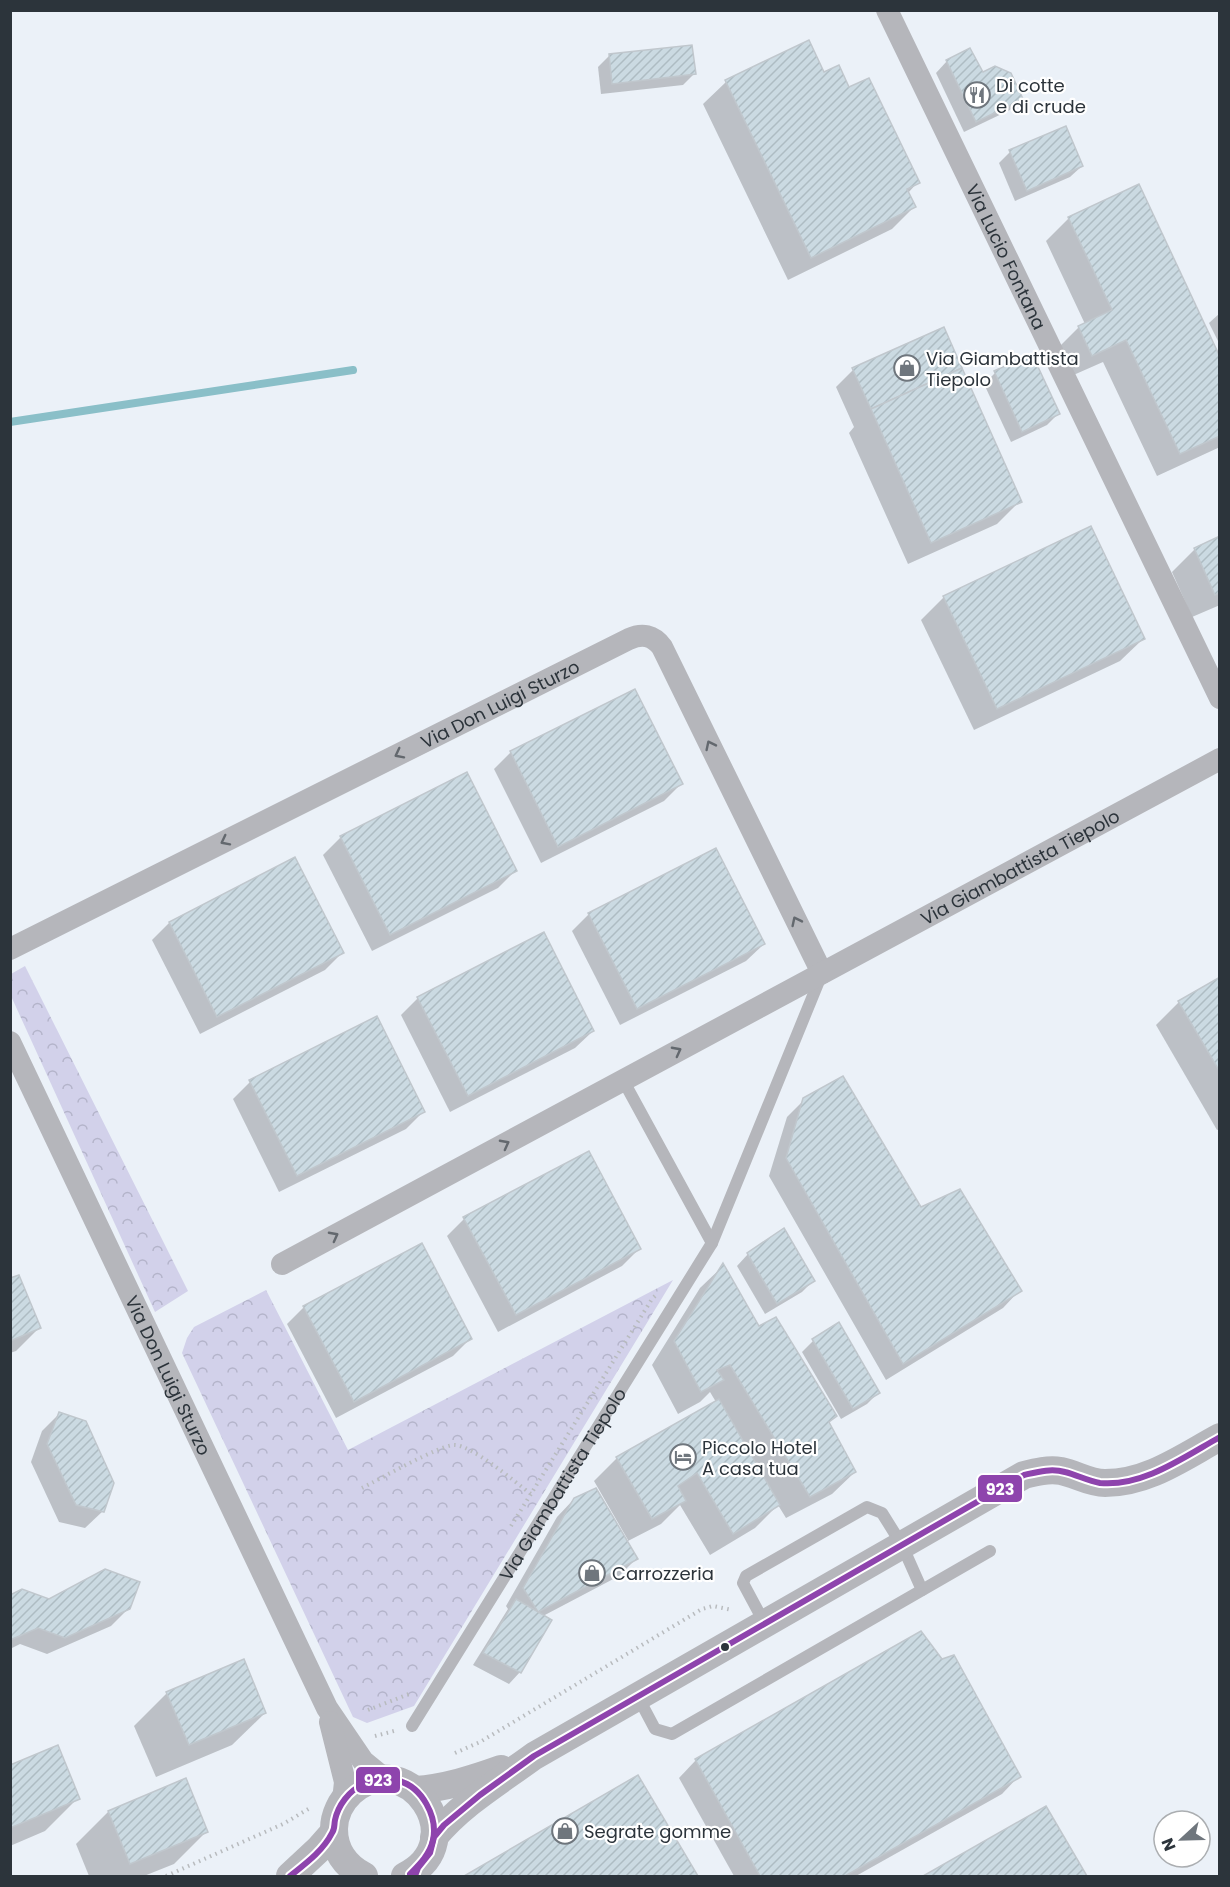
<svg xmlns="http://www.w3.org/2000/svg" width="1230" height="1887" font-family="Poppins,sans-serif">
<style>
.park{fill:url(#park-crowns)}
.shadow{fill:#0003}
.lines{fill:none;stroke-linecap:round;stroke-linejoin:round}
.stream{stroke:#8abfc8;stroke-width:8}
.building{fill:url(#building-hatch);stroke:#c0c7cd;stroke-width:1.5}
.path{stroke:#b8bbbe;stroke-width:4;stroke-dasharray:1.5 4.5;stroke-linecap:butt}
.service{stroke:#b5b6bb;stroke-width:12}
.minor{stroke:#b5b6bb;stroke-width:22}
.tertiary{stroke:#b5b6bb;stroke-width:28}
.bus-1-casing{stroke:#fff;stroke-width:10}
.bus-1{stroke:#8e44ad;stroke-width:6}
.oneway{stroke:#63686e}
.bus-dot{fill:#2c343b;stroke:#fff;stroke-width:2}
.labels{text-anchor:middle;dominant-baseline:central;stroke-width:4.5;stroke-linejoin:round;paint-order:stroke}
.poi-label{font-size:18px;fill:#2c343b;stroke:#fff;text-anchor:start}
.street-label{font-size:18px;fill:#2c343b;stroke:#fff}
.line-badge{stroke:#fff;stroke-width:2}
.badge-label{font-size:16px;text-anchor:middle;font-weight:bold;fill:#fff}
</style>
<defs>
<pattern id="park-crowns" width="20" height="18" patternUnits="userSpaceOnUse" patternTransform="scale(1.5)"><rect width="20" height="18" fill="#d2d1ea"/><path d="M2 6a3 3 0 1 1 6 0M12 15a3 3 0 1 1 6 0" fill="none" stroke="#b4b4ca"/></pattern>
<pattern id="building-hatch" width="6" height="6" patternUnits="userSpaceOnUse" patternTransform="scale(1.5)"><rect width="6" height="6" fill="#cbdae2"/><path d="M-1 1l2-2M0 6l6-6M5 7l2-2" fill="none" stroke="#aebcc3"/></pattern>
</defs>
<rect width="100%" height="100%" fill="#ebf1f8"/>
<g class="park">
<polygon points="25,966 188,1291 155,1312 11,996 11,974"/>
<polygon points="673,1280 414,1706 367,1723 353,1717 182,1353 187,1338 194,1327 266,1290 348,1450"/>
</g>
<g class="shadow">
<polygon points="609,56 694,74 683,85 601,94 598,67"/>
<polygon points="947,61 982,74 1021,99 1010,110 964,132 936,73"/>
<polygon points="824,74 849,89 918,182 908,193 915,206 892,229 788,280 703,104 726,82"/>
<polygon points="1010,152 1082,166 1070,177 1015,201 999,163"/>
<polygon points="1069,218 1220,361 1220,447 1157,476 1103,362 1069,377 1056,350 1079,327 1085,324 1046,241"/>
<polygon points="1220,313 1220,345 1209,323"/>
<polygon points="853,370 1020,501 997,524 908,564 849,433 854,427 836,387"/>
<polygon points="995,373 1058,414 1047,425 1011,442 984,384"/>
<polygon points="1220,538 1220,605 1192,617 1172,572 1195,549"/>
<polygon points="944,597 1143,639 1120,661 974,730 921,620"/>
<polygon points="511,752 681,784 664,801 541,863 494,769"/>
<polygon points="466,774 515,871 498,888 372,951 323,855 341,837"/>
<polygon points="295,859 342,953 325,970 200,1034 152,940 169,923"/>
<polygon points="589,914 764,944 746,961 620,1025 572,931"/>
<polygon points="1220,979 1220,1129 1217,1130 1156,1025 1179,1002"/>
<polygon points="418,998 593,1031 575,1048 450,1112 401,1015"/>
<polygon points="250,1082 423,1112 406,1129 279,1192 233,1099"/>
<polygon points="804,1100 921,1209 1020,1290 1003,1308 886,1380 769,1176 787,1117"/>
<polygon points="464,1219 639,1249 622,1266 498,1332 447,1236"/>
<polygon points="748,1254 813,1281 802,1292 765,1314 737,1266"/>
<polygon points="723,1266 759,1328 827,1423 855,1472 832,1494 786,1518 778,1505 755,1528 710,1555 680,1505 661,1524 626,1542 636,1559 619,1576 543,1616 520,1672 509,1684 473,1665 508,1609 506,1606 557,1517 574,1499 626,1542 628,1540 594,1481 617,1458 716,1402 710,1392 700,1402 678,1414 652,1365 700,1288"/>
<polygon points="10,1280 39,1328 16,1351 10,1353"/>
<polygon points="304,1307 470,1339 453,1356 336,1418 287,1324"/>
<polygon points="813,1341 878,1393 867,1404 841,1419 802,1352"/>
<polygon points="59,1414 103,1511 85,1528 59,1522 31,1462 42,1431"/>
<polygon points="10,1596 49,1600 129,1608 111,1626 47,1654 20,1644 10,1649"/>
<polygon points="167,1693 265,1713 232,1745 156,1777 134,1726"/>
<polygon points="696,1760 1019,1776 1002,1794 856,1876 734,1876 679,1778"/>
<polygon points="10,1766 78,1798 45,1831 10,1846"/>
<polygon points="638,1777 696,1876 466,1876"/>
<polygon points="1045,1808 1085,1876 926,1876"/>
<polygon points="108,1812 206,1832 174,1864 144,1876 89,1876 76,1844"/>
</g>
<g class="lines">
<polyline class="stream" points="10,422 353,370"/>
</g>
<g class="building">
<polygon points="809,40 824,72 839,65 849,87 869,78 920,183 907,189 916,207 811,258 725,80"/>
<polygon points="692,45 696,74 612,84 609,54"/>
<polygon points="970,48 983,72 995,66 1011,73 1023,99 976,122 946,60"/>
<polygon points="1066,126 1083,166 1027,191 1009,150"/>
<polygon points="1139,184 1220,357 1220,436 1180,454 1126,340 1092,356 1078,326 1112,310 1068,217"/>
<polygon points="944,327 962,368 871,409 852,368"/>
<polygon points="1032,354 1060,414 1022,432 994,371"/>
<polygon points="962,368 1022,502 931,543 871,409"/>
<polygon points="1091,526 1145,639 997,709 943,596"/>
<polygon points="1220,536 1220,593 1215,595 1194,548"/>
<polygon points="635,689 683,784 558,847 510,751"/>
<polygon points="467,772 517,871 390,935 340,836"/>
<polygon points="716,848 765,944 637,1009 588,913"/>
<polygon points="295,857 344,953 217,1017 169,922"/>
<polygon points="544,932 594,1031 468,1096 417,997"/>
<polygon points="1220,977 1220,1072 1178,1001"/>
<polygon points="377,1016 425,1112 297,1176 249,1080"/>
<polygon points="843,1076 921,1207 960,1189 1022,1291 903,1364 786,1158 803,1098"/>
<polygon points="589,1151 641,1249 516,1315 463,1217"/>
<polygon points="784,1228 815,1281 777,1304 747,1253"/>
<polygon points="422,1243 472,1339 354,1402 303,1306"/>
<polygon points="723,1263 759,1326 776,1317 837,1416 829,1422 856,1472 810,1497 730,1365 717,1370 724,1380 701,1392 674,1341"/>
<polygon points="19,1275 41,1328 10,1341 10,1278"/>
<polygon points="839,1322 880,1393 853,1409 812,1339"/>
<polygon points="719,1399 780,1505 733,1534 697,1473 678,1486 686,1501 652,1519 616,1457"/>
<polygon points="59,1412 86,1421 114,1483 104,1512 76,1505 47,1444"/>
<polygon points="596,1488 638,1559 538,1612 523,1588 574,1498"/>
<polygon points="105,1569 140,1582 130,1609 65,1638 38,1628 10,1640 10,1595 22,1589 49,1599"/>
<polygon points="516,1599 552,1620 521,1673 483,1653"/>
<polygon points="921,1631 942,1659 954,1655 1021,1777 845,1876 760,1876 695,1759"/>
<polygon points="244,1659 266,1713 189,1745 166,1692"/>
<polygon points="58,1745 80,1799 10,1828 10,1765"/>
<polygon points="638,1775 698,1876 464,1876"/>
<polygon points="186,1778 208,1832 130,1864 108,1811"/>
<polygon points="1046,1806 1087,1876 923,1876"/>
</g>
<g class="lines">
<g class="path">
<path d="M362 1488C378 1480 440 1445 454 1445 472 1445 515 1482 531 1494"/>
<polyline points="511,1526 652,1299 657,1294"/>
<polyline points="368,1710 409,1694"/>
<polyline points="375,1736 394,1731"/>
<polyline points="455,1753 480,1742 702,1609 713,1606 732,1610"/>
<polyline points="166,1876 283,1824 310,1808"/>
</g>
<g class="service">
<polyline points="623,1080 712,1243"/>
<polyline points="765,1624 743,1583 746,1576 867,1507 882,1513 902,1545 922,1590"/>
<polyline points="638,1697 655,1729 672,1734 990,1551"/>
<path id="s1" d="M412 1726 712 1243 821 976"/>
</g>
<g class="minor">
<path id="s2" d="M887 10 1220 698"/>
<path id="s3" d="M10 949 629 639C642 633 653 635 662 647L822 973"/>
<path id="s4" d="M10 1042 327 1708 363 1761 385 1779"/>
<path id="s5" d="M282 1264 1220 759"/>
<polyline points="330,1722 345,1782 343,1801"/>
</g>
<g class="tertiary">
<path d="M415 1790C445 1788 473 1779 501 1769"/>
<path d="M434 1837C461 1804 500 1781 534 1756L1024 1475C1036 1472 1048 1469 1061 1471 1076 1474 1089 1483 1105 1483 1148 1483 1183 1457 1220 1437"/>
<polyline points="290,1876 319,1849 334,1832"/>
<path d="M364 1876C345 1866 334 1850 334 1829 334 1815 341 1801 351 1792 407 1743 475 1841 405 1876"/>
</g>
<g class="bus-1-casing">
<g id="bus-1">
<path d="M290 1876C305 1864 323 1851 332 1833 335 1829 334 1825 335 1820 338 1806 349 1790 363 1785 374 1780 386 1777 399 1781 422 1787 438 1817 433 1840 430 1854 420 1864 410 1874"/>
<path d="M415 1876 418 1868 430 1853 434 1837 444 1825 480 1795 534 1756 1024 1475C1037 1472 1051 1468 1065 1472 1077 1475 1088 1481 1100 1483 1143 1487 1184 1457 1220 1437"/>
</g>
</g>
<use href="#bus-1" class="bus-1"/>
</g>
<defs><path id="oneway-chevron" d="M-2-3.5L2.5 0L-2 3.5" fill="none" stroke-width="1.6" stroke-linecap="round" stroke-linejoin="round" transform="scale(1.5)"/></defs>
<g class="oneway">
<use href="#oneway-chevron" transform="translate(710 745) rotate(-116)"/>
<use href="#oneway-chevron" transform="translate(399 754) rotate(153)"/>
<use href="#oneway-chevron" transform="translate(225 841) rotate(153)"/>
<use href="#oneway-chevron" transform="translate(796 921) rotate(-116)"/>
<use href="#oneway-chevron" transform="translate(677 1051) rotate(-28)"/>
<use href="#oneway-chevron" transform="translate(505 1144) rotate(-28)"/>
<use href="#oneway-chevron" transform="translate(334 1236) rotate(-28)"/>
</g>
<defs>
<g id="restaurant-ring" transform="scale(1.35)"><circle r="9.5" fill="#fff" stroke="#6f767d" stroke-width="1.5"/><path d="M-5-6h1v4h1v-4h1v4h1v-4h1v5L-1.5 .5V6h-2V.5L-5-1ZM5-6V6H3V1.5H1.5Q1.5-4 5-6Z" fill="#6f767d"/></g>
<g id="shop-ring" transform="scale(1.35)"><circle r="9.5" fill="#fff" stroke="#6f767d" stroke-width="1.5"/><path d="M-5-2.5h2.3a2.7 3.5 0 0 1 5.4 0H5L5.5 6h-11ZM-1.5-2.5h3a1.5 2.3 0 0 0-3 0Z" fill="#6f767d"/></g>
<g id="hotel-ring" transform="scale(1.35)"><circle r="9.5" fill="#fff" stroke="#6f767d" stroke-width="1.5"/><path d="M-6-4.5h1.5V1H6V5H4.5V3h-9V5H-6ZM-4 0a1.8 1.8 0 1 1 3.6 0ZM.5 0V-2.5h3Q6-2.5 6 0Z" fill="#6f767d"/></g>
</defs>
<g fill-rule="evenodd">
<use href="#restaurant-ring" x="977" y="95"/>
<use href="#shop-ring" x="907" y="368"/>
<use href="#hotel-ring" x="683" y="1457"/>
<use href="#shop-ring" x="592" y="1573"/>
<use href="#shop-ring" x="565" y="1831"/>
</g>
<circle class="bus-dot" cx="725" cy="1647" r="5"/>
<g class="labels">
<g class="poi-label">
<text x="996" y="85">Di cotte<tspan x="996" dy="21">e di crude</tspan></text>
<text x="926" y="358">Via Giambattista<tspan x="926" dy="21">Tiepolo</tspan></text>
<text x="702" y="1447">Piccolo Hotel<tspan x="702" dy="21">A casa tua</tspan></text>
<text x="612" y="1573">Carrozzeria</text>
<text x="584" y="1831">Segrate gomme</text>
</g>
<g class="street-label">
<text stroke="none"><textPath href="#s2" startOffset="274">Via Lucio Fontana</textPath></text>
<text stroke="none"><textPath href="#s3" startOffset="548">Via Don Luigi Sturzo</textPath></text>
<text stroke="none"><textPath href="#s5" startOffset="838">Via Giambattista Tiepolo</textPath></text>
<text stroke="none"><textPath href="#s4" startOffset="369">Via Don Luigi Sturzo</textPath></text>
<text stroke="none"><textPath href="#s1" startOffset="285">Via Giambattista Tiepolo</textPath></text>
</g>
</g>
<g class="line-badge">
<rect x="977" y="1474" width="46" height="29" rx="6" fill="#8e44ad"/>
<rect x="355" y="1766" width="46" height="28" rx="6" fill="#8e44ad"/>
</g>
<g class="badge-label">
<text x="1000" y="1495">923</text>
<text x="378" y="1786">923</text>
</g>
<rect width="1230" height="1887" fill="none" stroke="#2c343b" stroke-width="24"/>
<g transform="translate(1182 1839) rotate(248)"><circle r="28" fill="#ffffff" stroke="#abaeb1" stroke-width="1.5"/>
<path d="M0-4.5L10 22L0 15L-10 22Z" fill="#6f767d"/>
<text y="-9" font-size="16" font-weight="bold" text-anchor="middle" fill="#2c343b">N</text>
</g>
</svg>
